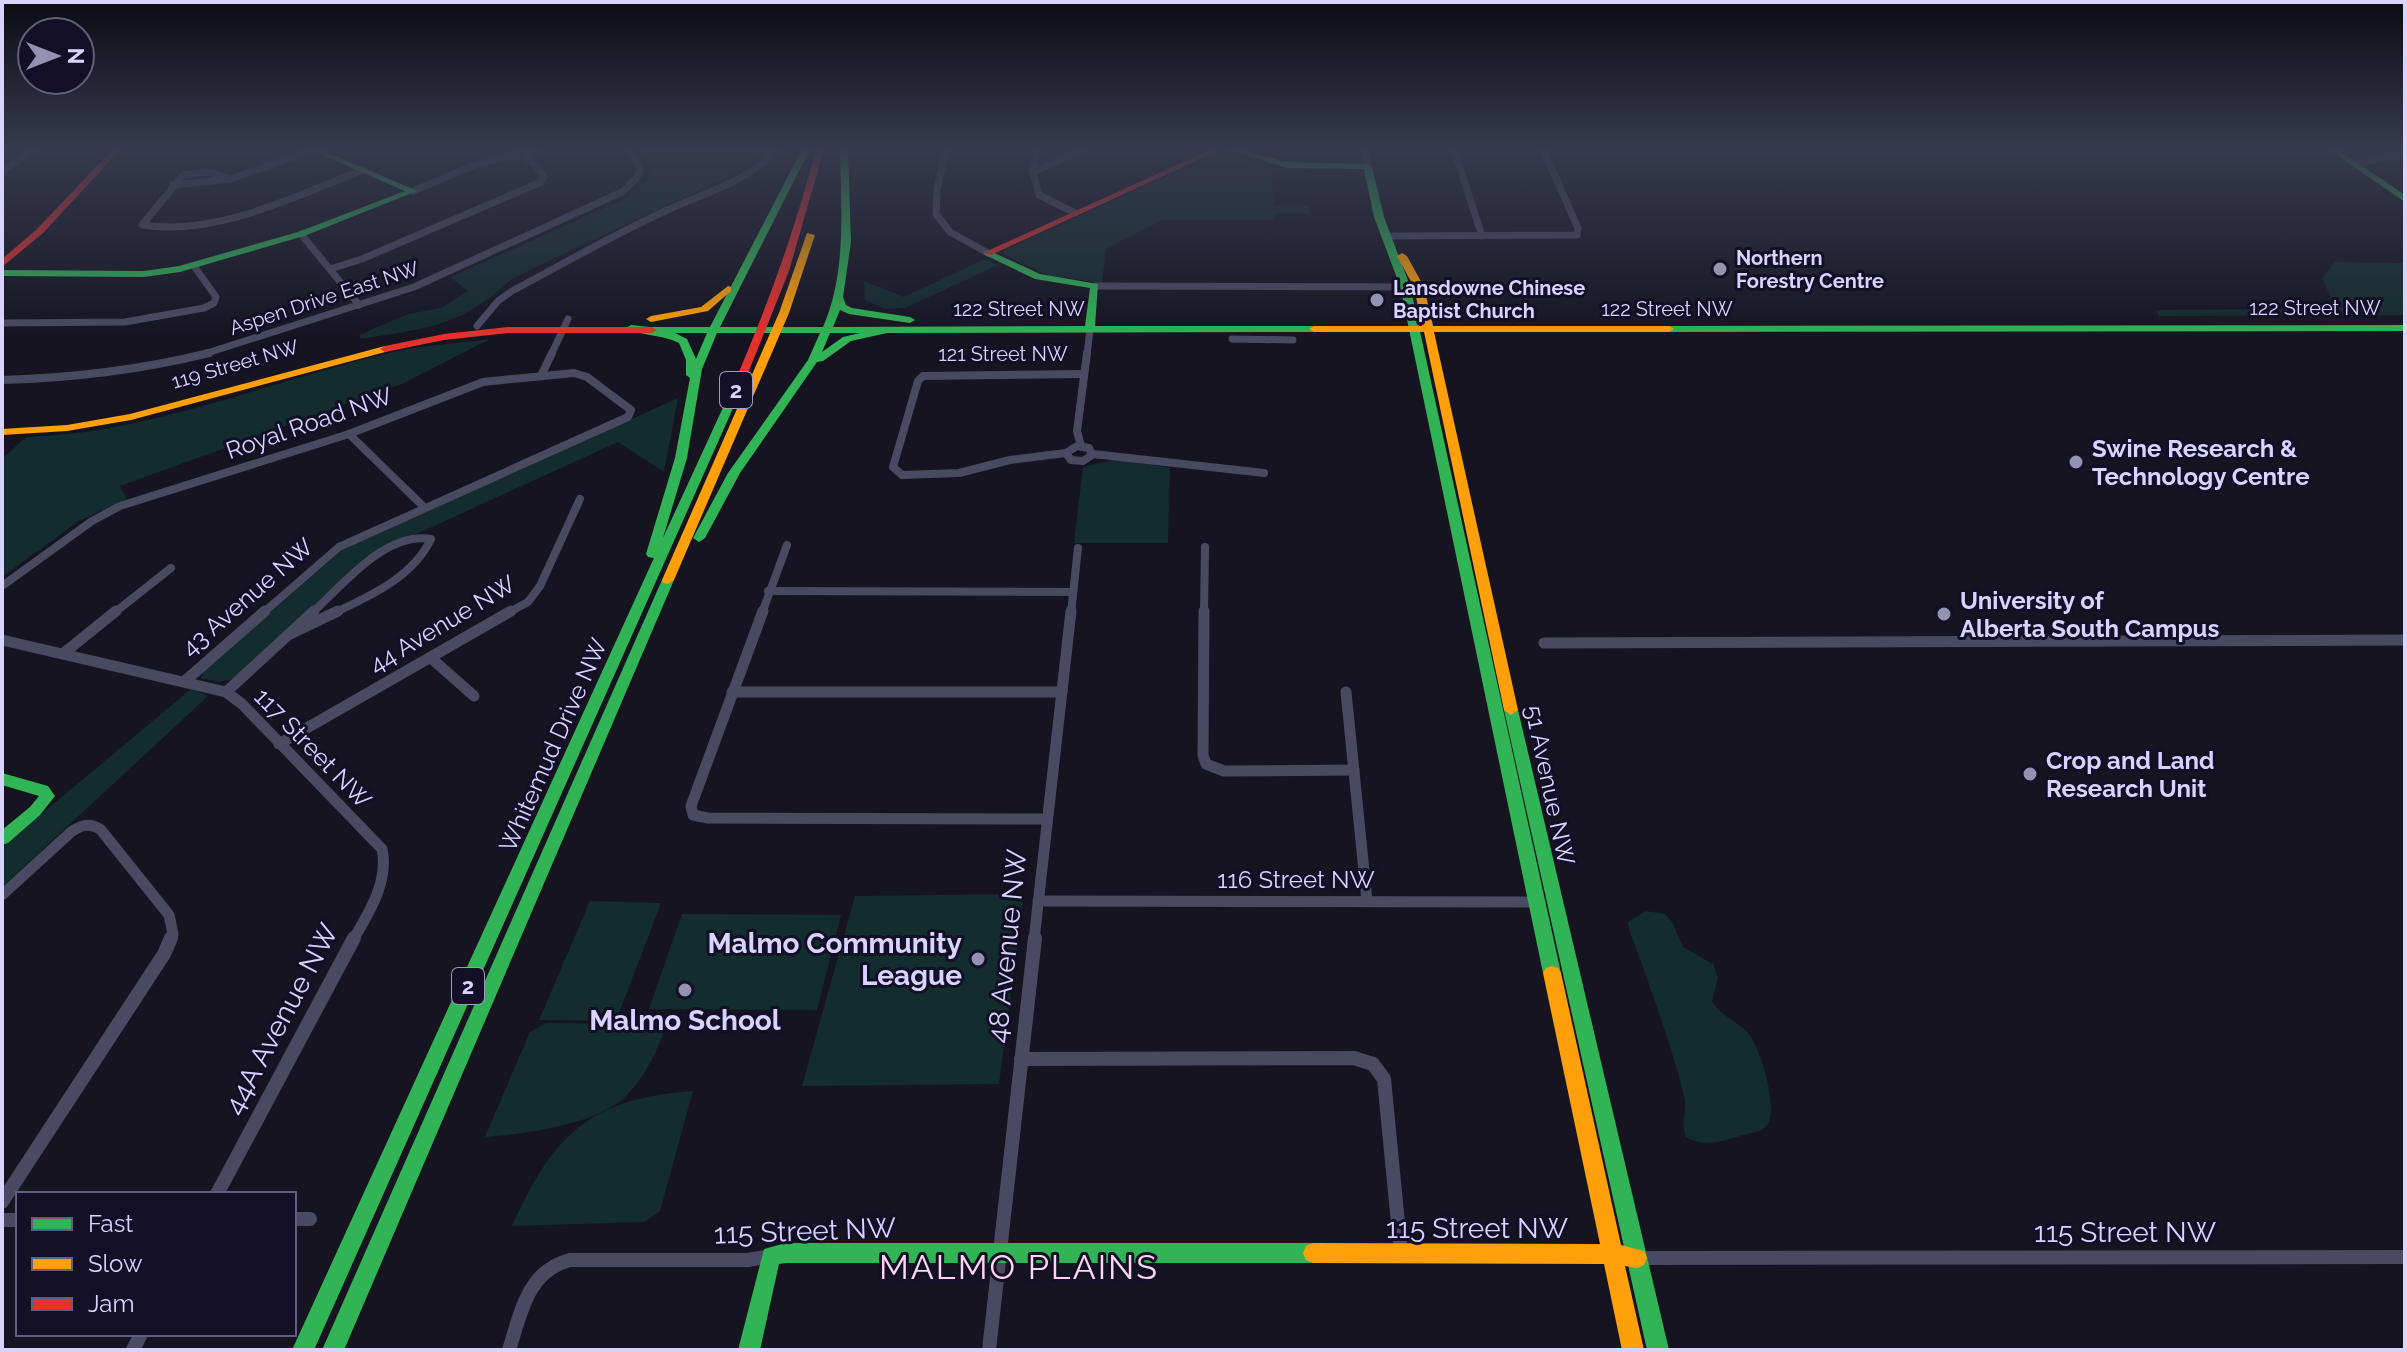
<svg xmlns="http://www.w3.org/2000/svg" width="2407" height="1352" font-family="Raleway,sans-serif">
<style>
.green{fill:#132c2d}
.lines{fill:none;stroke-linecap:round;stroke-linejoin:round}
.street-far3{stroke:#4a4962;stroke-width:7}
.street-far2{stroke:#4a4962;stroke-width:8}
.street-far1{stroke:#4a4962;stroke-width:11}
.street{stroke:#4a4962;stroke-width:14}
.fast{fill:#30b455;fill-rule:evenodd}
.slow{fill:#ff9f0a;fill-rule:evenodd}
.jam{fill:#e5322d;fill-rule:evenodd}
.poi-dot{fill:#9591b1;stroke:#130f26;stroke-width:3}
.labels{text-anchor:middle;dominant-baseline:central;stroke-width:6;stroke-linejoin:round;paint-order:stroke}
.far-poi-label{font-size:20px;font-weight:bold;fill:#d9d4ff;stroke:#130f26;text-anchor:start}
.far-street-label{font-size:20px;fill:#d9d4ff;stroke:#130f26}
.shield{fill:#130f26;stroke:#9e99be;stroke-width:2}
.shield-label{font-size:22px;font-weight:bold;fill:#d9d4ff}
.street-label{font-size:24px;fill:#d9d4ff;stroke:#130f26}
.poi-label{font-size:24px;font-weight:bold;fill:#d9d4ff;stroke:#130f26;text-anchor:start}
.near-poi-label{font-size:28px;font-weight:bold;fill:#d9d4ff;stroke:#130f26;text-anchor:end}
.near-street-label{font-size:28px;fill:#d9d4ff;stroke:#130f26}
.near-quarter-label{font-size:34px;letter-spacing:2px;fill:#ffd6f0;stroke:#130f26}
</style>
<rect width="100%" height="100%" fill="#161421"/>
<g class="green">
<path d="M636 149H770L764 155 736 165 722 179 513 278C461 327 428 328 361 339L359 335 408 314 441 308 468 291 450 277 625 199 648 180 650 166Z"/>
<polygon points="1220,152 1271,166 1274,206 1309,206 1309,214 1275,213 1275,220 1162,220 1106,249 1102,283 1046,275 1004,254 1003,251"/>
<polygon points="984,259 998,265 905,308 885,309 865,300 864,281 904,297"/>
<polygon points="2335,262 2405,263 2405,315 2159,316 2156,310 2336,309 2322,278"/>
<path d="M490 339 404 383 120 486 127 499 79 521 2 577V459L26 437C153 433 271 380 394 352 425 345 459 343 490 339Z"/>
<polygon points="678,398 664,472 618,442 386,548 233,679 219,682 201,678 203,671 342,550"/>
<polygon points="1117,459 1170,468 1168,543 1074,543 1083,467"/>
<polygon points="191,689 208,696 2,887 2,847"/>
<polygon points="1024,894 999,1084 802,1086 855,896"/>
<polygon points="590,901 661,903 616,1021 539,1020"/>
<path d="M1646 911 1665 914 1672 922 1683 947 1713 964 1718 978 1712 1001C1721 1017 1738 1021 1749 1034 1761 1049 1778 1107 1768 1124 1763 1133 1749 1133 1740 1136 1723 1141 1703 1148 1686 1137 1680 1123 1688 1109 1684 1095 1669 1038 1649 984 1629 929L1628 922Z"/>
<polygon points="682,914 841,915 817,1010 649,1009"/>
<path d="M546 1023 667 1024C658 1049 646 1076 627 1095 598 1125 525 1134 485 1137L530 1032Z"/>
<path d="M693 1091 660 1211 644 1222 512 1226C553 1134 591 1098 693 1091Z"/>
</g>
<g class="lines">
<g class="street-far3">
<polyline points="946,149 937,190 936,214 950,232 988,253"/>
<polyline points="1364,149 1368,167"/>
<polyline points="1454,149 1482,236"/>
<polyline points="2354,164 2405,153"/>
<polyline points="2,171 35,149"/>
<polyline points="1033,172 1037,149"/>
<path d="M230 179 210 172 183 175 142 225C216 237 295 196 363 170"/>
<polyline points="173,185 230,179 315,150"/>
<polyline points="413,191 477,164 536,149"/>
<polyline points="1075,213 1039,195 1033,172 1086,149"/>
<polyline points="301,234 359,305"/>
<polyline points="1387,236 1577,235 1578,228 1543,149"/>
<polyline points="330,269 362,259 541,182 544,176 522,152"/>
<polyline points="1095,286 1419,287"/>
<polyline points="2,323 125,322 204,308 214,303 216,297 194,266"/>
<path d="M477 326 498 301 512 291C563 264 613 235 665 211 703 193 749 182 777 149"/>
<polyline points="1232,339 1293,340"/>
<path d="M201 355 414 287 622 192C641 175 648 168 627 149"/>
<polyline points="551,355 568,319"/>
<polyline points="1087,355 1090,329"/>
</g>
<g class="street-far2">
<polyline points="541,376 552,353"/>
<path d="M2 380C73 378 140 370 209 353"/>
<polyline points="349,434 425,508"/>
<polygon points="1077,446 1089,448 1092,455 1083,461 1071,460 1066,453"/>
<polyline points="1081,446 1077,431 1087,353"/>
<polyline points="1066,453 1010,460 959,473 902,475 893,467 918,381 923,376 1084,374"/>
<polyline points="1093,454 1264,473"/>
<polyline points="2,586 92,521 120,506 349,434 483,382 574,373 587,377 631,410 628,417 339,547 263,613"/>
<polyline points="768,591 1073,592"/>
<polyline points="114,613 171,568"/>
<path d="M312 613C342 586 385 531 431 539 413 577 370 596 334 613"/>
<polyline points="508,613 528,602 540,586 580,499"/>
<polyline points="762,613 787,545"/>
<polyline points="1071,613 1078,548"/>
<polyline points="1204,613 1205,547"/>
</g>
<g class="street-far1">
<polyline points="763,611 691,806 693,815 708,818 1047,819"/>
<polyline points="1204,611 1203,755 1206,764 1224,771 1354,770"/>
<polyline points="288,635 314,611"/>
<polyline points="288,635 338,611"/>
<path d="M2 640 226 692 242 704 382 849C389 882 369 912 353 940"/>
<polyline points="1544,643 2405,640"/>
<polyline points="64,653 116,611"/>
<polyline points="431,658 474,696"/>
<polyline points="185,681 265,611"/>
<polyline points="226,692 288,635"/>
<polyline points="732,692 1062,692"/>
<polyline points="1346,692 1367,901"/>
<polyline points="279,744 511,611"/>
<path d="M2 895 71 832C81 825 90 822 101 830L169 915 173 934 170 940"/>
<polyline points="1038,901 1540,902"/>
<polyline points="1034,940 1071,611"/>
</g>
<g class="street">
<polyline points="1021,1059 1354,1058 1373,1064 1384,1079 1401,1254"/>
<polyline points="217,1194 354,938"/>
<polyline points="2,1202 164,954 171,938"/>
<polyline points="294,1219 310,1219"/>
<polyline points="2,1220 18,1220"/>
<polyline points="1637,1258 2405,1257"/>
<polyline points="133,1350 141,1334"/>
<path d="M509 1350C521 1313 527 1271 570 1260H748L771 1256"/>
<polyline points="989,1350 1035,938"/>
</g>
<g class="fast">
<polygon points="309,149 320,149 417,191 304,236 180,272 144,277 2,276 2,270 144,271 179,266 298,232 405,191"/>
<path d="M802 149H810L720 327H823C847 272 841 208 840 149H848L851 242 843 297 846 305 852 308 910 317 915 320 910 323 849 314 840 310 833 327 1085 326 1090 288 1035 279 985 255 983 253 988 250 1040 274 1098 284 1095 326H1314L1319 329 1314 332 887 333 851 341 823 361 817 362 740 473 705 538 699 542 693 538 728 473 808 360 820 333H717L702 369 687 458 663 538 732 388 737 385 742 388 314 1350H292L654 558 648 557 646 554 675 458 690 378 686 375V360L679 343C661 334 641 336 626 328L631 325 650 327H710ZM675 333H707L696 359 687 339ZM830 333H860L843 337 822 352Z"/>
<polygon points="1225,149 1237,149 1287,162 1368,164 1372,167 1384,217 1410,286 1561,973 1558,978 1552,980 1546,978 1543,973 1400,286 1374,217 1364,169 1287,168"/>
<polygon points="2328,149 2337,149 2405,195 2405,202"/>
<polygon points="2405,325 2405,331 1669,332 1664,329 1669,326"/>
<polygon points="668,576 674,580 344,1350 322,1350 662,580"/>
<polygon points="1511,705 1518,710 1669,1350 1647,1350 1504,710"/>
<polygon points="2,773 48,786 55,796 40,815 8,843 2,845 2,830 30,807 39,796 2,785"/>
<polygon points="786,1243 1313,1243 1320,1246 1323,1253 1320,1260 1313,1263 786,1263 779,1264 760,1350 738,1350 764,1249"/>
</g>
<g class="slow">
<polygon points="807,233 815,235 789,313 674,580 668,584 663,583 662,580 779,313"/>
<polygon points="1402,253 1407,256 1424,287 1433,326 1669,326 1674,329 1669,332 1434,332 1518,710 1511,715 1504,710 1424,332 1314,332 1309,329 1314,326 1422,326 1414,287 1397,256"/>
<polygon points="728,286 731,287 731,291 708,311 651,322 646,319 651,316 701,307"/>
<polygon points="385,346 389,347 389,351 131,420 67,431 2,435 2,429 67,425 130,414"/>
<polygon points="1552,966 1558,968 1561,973 1621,1245 1644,1251 1647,1258 1644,1265 1637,1268 1625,1266 1644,1350 1622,1350 1604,1264 1313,1263 1306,1260 1303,1253 1306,1246 1313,1243 1600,1244 1543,973 1546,968"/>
</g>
<g class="jam">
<polygon points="113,149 121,149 43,233 2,267 2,259 37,229"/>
<path d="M816 149H824L789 271 742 388 737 391 733 390 732 388C766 310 795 231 816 149Z"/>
<polygon points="1212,149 1222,149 991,255 983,253"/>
<polygon points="508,327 652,327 657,330 652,333 508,333 444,340 385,352 380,349 385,346 444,334"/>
</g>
</g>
<linearGradient id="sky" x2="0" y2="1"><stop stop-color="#0c0b12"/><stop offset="0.44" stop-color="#363a4e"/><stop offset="1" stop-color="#363a4e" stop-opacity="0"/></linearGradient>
<rect width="2407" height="338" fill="url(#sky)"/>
<g class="poi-dot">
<circle cx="1720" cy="269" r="8"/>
<circle cx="1377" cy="300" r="8"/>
<circle cx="2076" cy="462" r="8"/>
<circle cx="1944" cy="614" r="8"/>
<circle cx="2030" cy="774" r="8"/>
<circle cx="978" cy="959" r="8"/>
<circle cx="685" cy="990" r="8"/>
</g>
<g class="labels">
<g class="far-poi-label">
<text x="1736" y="258">Northern<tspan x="1736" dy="23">Forestry Centre</tspan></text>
<text x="1393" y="288">Lansdowne Chinese<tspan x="1393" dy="23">Baptist Church</tspan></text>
</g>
<g class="far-street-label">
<text transform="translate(324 298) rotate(-18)">Aspen Drive East NW</text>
<text x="2315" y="308">122 Street NW</text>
<text x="1019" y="309">122 Street NW</text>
<text x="1667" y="309">122 Street NW</text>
<text x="1003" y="354">121 Street NW</text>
<text transform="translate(235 364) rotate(-16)">119 Street NW</text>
</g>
<g class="shield">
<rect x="720" y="372" width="32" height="36" rx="6"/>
<rect x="452" y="968" width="32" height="36" rx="6"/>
</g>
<g class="shield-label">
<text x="736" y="390">2</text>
<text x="468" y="986">2</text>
</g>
<g class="street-label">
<text transform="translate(309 423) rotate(-19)">Royal Road NW</text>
<text transform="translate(247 597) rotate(-41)">43 Avenue NW</text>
<text transform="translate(442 624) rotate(-31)">44 Avenue NW</text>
<text transform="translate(553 745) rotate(-66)">Whitemud Drive NW</text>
<text transform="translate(313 748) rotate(46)">117 Street NW</text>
<text transform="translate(1550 785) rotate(78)">51 Avenue NW</text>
<text x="1296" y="879">116 Street NW</text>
</g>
<g class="poi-label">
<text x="2092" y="448">Swine Research &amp;<tspan x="2092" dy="28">Technology Centre</tspan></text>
<text x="1960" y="600">University of<tspan x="1960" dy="28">Alberta South Campus</tspan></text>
<text x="2046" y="760">Crop and Land<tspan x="2046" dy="28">Research Unit</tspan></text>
</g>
<g class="near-poi-label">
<text x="962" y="943">Malmo Community<tspan x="962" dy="32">League</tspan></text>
<text x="685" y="1020" text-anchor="middle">Malmo School</text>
</g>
<g class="near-street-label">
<text transform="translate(1007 946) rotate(-84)">48 Avenue NW</text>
<text transform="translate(281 1019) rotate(-62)">44A Avenue NW</text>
<text x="1477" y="1228">115 Street NW</text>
<text transform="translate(805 1231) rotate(-2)">115 Street NW</text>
<text x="2125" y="1232">115 Street NW</text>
</g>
<g class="near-quarter-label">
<text x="1019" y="1267">MALMO PLAINS</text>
</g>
</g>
<rect width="2407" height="1352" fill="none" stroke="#d9d4ff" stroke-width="8"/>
<rect x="16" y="1192" width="280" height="144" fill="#130f26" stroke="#625e7d" stroke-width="2"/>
<rect x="32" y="1218" width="40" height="12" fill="#30b455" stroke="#625e7d" stroke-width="2"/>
<text x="88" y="1232" font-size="24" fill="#d9d4ff">Fast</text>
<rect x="32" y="1258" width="40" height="12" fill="#ff9f0a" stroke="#625e7d" stroke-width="2"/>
<text x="88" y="1272" font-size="24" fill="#d9d4ff">Slow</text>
<rect x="32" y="1298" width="40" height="12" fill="#e5322d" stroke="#625e7d" stroke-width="2"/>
<text x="88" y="1312" font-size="24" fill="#d9d4ff">Jam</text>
<g transform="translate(56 56) rotate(90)"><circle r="38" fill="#130f26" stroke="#625e7d" stroke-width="2"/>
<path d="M0-6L14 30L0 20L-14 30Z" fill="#9591b1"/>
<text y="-12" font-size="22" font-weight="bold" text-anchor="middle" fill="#d9d4ff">N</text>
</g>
</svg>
